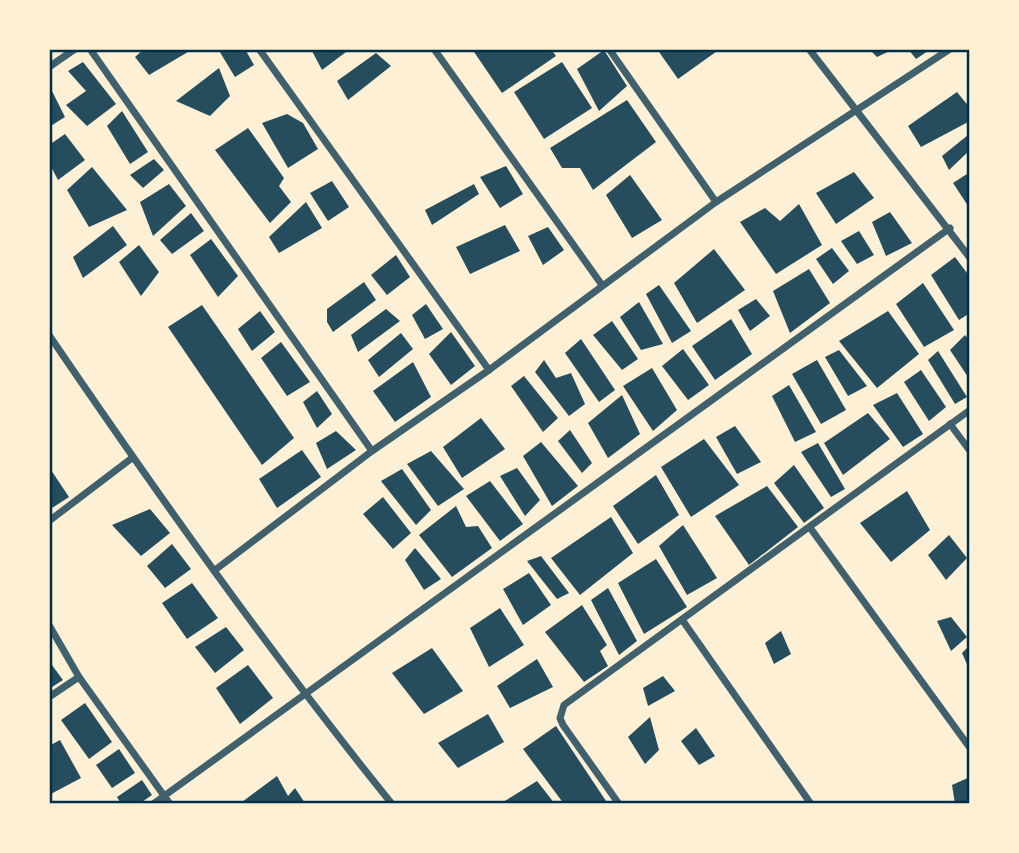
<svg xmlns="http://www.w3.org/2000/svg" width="1019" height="853" font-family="Roboto,sans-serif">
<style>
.building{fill:#264d5e}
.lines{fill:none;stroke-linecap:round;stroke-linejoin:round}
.minor{stroke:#3f606c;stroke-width:7}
.neatline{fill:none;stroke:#003049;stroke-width:2.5}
</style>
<rect width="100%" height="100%" fill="#fdf0d5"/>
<g class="building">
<polygon points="144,49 193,49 149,75 135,57"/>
<polygon points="218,49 245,49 254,65 235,77"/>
<polygon points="314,49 350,49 322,70 312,51"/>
<polygon points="472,49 551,49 556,56 502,93"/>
<polygon points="657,49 720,49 678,79"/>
<polygon points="869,49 894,49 877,57"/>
<polygon points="908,49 926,49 928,51 916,59"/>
<polygon points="604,50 627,86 599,111 577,69"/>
<polygon points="376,53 391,66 348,100 337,81"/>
<polygon points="83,62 116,104 87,126 66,105 86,91 68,71"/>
<polygon points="562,62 592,108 544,139 514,92"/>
<polygon points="219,68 230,96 210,116 176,101"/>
<polygon points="52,91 65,117 49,127 49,93"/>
<polygon points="957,92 970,108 970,121 921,147 908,126"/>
<polygon points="627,100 656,142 593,190 580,168 562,168 550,148"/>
<polygon points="122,111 148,152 130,164 107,126"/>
<polygon points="287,114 303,123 318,149 288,168 262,123"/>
<polygon points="248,128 284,178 279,186 291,202 270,223 215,150"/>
<polygon points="65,134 85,160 58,180 49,163 49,145"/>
<polygon points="968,135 970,150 949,170 942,156"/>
<polygon points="154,159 164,170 143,188 130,175"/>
<polygon points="506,166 523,194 500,208 480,177"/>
<polygon points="92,167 127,210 89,227 67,190"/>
<polygon points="854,172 874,198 836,224 816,193"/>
<polygon points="970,172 970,209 953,183"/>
<polygon points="630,175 662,220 632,238 606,195"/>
<polygon points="332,181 349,207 328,221 310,193"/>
<polygon points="169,184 186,206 153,236 140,202"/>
<polygon points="474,184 479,194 432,225 425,210"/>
<polygon points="306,202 322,228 279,253 269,237"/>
<polygon points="799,204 822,245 776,274 740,222 765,208 780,221"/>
<polygon points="890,212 912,243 886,256 872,222"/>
<polygon points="191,213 204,231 172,254 160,240"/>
<polygon points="505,225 520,251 470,274 456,247"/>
<polygon points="113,226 127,245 83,278 73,257"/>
<polygon points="548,227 564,250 543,265 528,236"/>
<polygon points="859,231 874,255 857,264 841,241"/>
<polygon points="211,239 238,276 218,297 190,255"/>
<polygon points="139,245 159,272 141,296 119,262"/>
<polygon points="832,248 849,271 833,284 816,259"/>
<polygon points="714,249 745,290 697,323 674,283"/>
<polygon points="396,255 410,277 387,295 371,275"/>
<polygon points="955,257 970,277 970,313 959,320 931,275"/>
<polygon points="809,269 830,303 790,333 773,291"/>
<polygon points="364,282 376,300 333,332 327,322 327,309"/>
<polygon points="923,283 954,330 924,347 896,304"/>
<polygon points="659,285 691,331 672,343 646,294"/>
<polygon points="756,299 770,316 750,331 738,310"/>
<polygon points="639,302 663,344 641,350 620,317"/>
<polygon points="426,304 443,329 425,339 412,315"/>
<polygon points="202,305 294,438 262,465 168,327"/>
<polygon points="386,309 400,321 358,352 351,335"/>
<polygon points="260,311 275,332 252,351 238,329"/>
<polygon points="888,311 919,354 877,388 839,341"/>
<polygon points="731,319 752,354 715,380 692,346"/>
<polygon points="612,321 638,359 622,370 593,335"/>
<polygon points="451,332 475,366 451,385 429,354"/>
<polygon points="401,333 413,349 379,377 368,360"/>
<polygon points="965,335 970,342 970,380 950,350"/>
<polygon points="581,339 615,390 599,402 565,353"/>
<polygon points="281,342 310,382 287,396 261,358"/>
<polygon points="683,349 709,385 688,400 662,366"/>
<polygon points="839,350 867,386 848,396 825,357"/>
<polygon points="938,351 967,397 955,404 928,360"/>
<polygon points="544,360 556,378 571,373 585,404 569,416 535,372"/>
<polygon points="817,360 846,410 821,424 792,374"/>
<polygon points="413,362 431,397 395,422 373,391"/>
<polygon points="652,368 677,410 653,431 623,386"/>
<polygon points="921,370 946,407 929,421 904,382"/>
<polygon points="524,376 558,418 543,432 511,386"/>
<polygon points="789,385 816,432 795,442 772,396"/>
<polygon points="317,391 332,414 317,428 303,402"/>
<polygon points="897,393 923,434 903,447 873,405"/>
<polygon points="622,395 640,434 608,458 588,423"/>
<polygon points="868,413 890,439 843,475 824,443"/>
<polygon points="481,418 505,449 462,478 443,447"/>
<polygon points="735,426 761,462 737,474 716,437"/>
<polygon points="570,430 592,463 582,473 558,441"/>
<polygon points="336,431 356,450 327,469 316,443"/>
<polygon points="704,439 739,485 691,517 661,467"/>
<polygon points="541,442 578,486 552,506 523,456"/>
<polygon points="818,443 845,489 831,497 801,452"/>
<polygon points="302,450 321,477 277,508 259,479"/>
<polygon points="431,451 464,489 438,506 407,464"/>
<polygon points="794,465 824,508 804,523 774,483"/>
<polygon points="49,467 69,497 49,510"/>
<polygon points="517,468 540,500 525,516 500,476"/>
<polygon points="402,469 431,510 416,525 381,481"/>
<polygon points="656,475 679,515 638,544 613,506"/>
<polygon points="490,481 523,524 500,541 466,496"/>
<polygon points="767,486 798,527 749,565 715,516"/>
<polygon points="907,491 930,530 891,562 860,523"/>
<polygon points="383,497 411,533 393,549 363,514"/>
<polygon points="456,506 466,527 478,526 492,548 452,577 419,535"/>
<polygon points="150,509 170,533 141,556 112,525"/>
<polygon points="611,517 633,553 580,595 551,558"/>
<polygon points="683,525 717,578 687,595 659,546"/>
<polygon points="949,535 967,558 946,580 928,555"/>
<polygon points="172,544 191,569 165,588 147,566"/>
<polygon points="415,548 441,579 424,590 405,560"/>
<polygon points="541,556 569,593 557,599 527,561"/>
<polygon points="656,559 687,607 644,634 618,583"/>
<polygon points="529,573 551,605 523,625 503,589"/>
<polygon points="192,583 218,618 187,639 162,603"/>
<polygon points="608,588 637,641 619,655 591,600"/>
<polygon points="582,605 607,645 600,651 608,666 584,682 545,632"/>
<polygon points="500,608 524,645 489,667 470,628"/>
<polygon points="951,617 967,637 951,651 937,621"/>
<polygon points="226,627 244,650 215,673 195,647"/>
<polygon points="781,631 791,654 774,664 765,643"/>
<polygon points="970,645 970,671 962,653"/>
<polygon points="432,648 463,691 424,714 392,673"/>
<polygon points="537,659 553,687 510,708 497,686"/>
<polygon points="49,661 63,680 49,689"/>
<polygon points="248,665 273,698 240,724 216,688"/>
<polygon points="663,676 675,691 648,706 643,688"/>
<polygon points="85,703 112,742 89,759 61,720"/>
<polygon points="488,714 504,742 458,768 438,743"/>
<polygon points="650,717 659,750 645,764 628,737"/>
<polygon points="556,726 606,801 600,804 564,804 523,749"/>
<polygon points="696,728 715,756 699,765 681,741"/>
<polygon points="60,740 81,778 49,795 49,746"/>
<polygon points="119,749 135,773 112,788 96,765"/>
<polygon points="277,776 288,796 295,788 305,803 244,804 242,802"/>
<polygon points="970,777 970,804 955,804 952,785"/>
<polygon points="142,780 152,795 139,804 121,804 117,797"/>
<polygon points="537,781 555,804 500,804"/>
</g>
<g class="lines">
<g class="minor">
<polyline points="90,49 372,451"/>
<polyline points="259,49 489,370"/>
<polyline points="434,49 602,285"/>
<polyline points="609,49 716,202"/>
<polyline points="809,49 970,258"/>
<polyline points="49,67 75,49"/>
<path d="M49 335C158 495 270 653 392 804"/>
<polyline points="950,424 970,451"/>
<polyline points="49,521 132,458"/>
<polyline points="811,529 970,748"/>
<polyline points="215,570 372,451 489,370 716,202 950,49"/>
<polyline points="683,621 811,804"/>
<polyline points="49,625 79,677 170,804"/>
<polyline points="49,697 79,677"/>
<polyline points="153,804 950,228"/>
<polyline points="619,804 563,725 560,718 564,705 970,410"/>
</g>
</g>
<rect width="1019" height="853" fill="none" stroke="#fdf0d5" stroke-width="102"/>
<rect x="51" y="51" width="917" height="751" class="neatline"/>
</svg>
